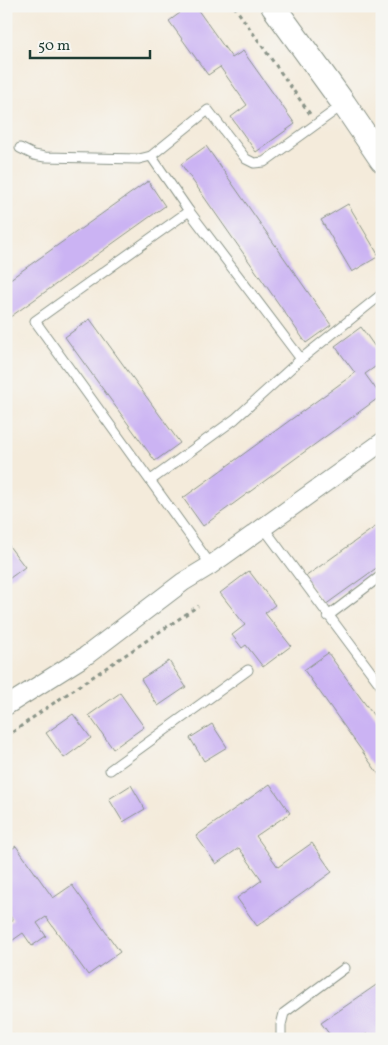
<svg xmlns="http://www.w3.org/2000/svg" width="388" height="1045" font-family="Vollkorn,serif">
<style>
.building{fill:#cbb3f3}
.lines{fill:none;stroke-linecap:round;stroke-linejoin:round}
.lane-casing{stroke:#8a9488;stroke-width:11}
.street-casing{stroke:#8a9488;stroke-width:20}
.secondary-casing{stroke:#8a9488;stroke-width:26}
.path{stroke:#8a9488;stroke-width:3;stroke-dasharray:4 4;stroke-linecap:butt}
.lane{stroke:#fff;stroke-width:9}
.street{stroke:#fff;stroke-width:18}
.secondary{stroke:#fff;stroke-width:24}
</style>
<rect width="100%" height="100%" fill="#f6f6f2"/>
<filter id="ink" filterUnits="userSpaceOnUse"><feTurbulence type="fractalNoise" baseFrequency=".02" numOctaves="2"/><feDisplacementMap in="SourceGraphic" scale="10" xChannelSelector="R" yChannelSelector="G"/><feConvolveMatrix kernelMatrix="1 2 1 2 8 2 1 2 1" color-interpolation-filters="sRGB"/></filter>
<filter id="wash" filterUnits="userSpaceOnUse"><feTurbulence type="fractalNoise" baseFrequency=".0096" numOctaves="4" result="noise"/><feDisplacementMap in="SourceGraphic" scale="20" xChannelSelector="R" yChannelSelector="G"/><feGaussianBlur stdDeviation="1.12" result="paint"/><feColorMatrix in="noise" values="0 0 0 0 0 0 0 0 0 0 0 0 0 0 0 0 0 1.4 0 .05"/><feComposite in="paint" operator="in"/></filter>
<g filter="url(#wash)">
<rect width="100%" height="100%" fill="#f4ebdb"/>
<g id="blocks">
<g class="building">
<polygon points="176,6 195,6 232,58 243,51 295,124 256,152 231,117 247,105 220,67 208,75 169,21 180,13"/>
<polygon points="206,146 331,325 306,343 181,164"/>
<polygon points="148,181 165,206 6,320 6,282"/>
<polygon points="348,204 379,256 352,272 321,220"/>
<polygon points="90,319 180,443 155,461 65,337"/>
<polygon points="361,327 382,357 382,362 365,374 381,396 203,526 183,498 355,373 335,346"/>
<polygon points="382,522 382,564 325,605 305,577"/>
<polygon points="6,542 25,567 6,581"/>
<polygon points="249,571 275,605 265,613 291,646 263,667 246,645 242,648 232,635 245,625 220,593"/>
<polygon points="328,653 382,727 382,779 304,670"/>
<polygon points="169,661 186,687 158,706 141,679"/>
<polygon points="120,693 144,727 113,749 89,715"/>
<polygon points="73,714 91,738 64,758 46,733"/>
<polygon points="212,724 227,747 204,761 190,738"/>
<polygon points="270,784 290,813 256,836 278,867 312,843 332,872 257,926 237,898 262,880 239,848 216,864 196,836"/>
<polygon points="131,785 145,809 123,822 109,799"/>
<polygon points="16,846 53,898 72,885 120,952 88,975 46,917 37,923 46,936 32,946 23,933 6,945 6,925 13,920 6,911 6,870 10,867 6,861 6,853"/>
<polygon points="382,981 382,1039 370,1039 367,1034 360,1039 333,1039 321,1023"/>
</g>
</g>
</g>
<g filter="url(#ink)">
<use href="#blocks" fill-opacity="0" stroke="#8a9488" stroke-width="1"/>
<g class="lines">
<g class="lane-casing">
<g id="lane">
<polyline points="20,148 34,155 45,157 139,159 151,156 208,110 246,159 254,163 264,162 344,104"/>
<polyline points="151,156 189,211"/>
<polyline points="301,359 382,294"/>
<polyline points="151,480 235,419 301,359 189,211 35,321 211,565"/>
<polyline points="263,527 382,687"/>
<polyline points="328,616 382,575"/>
<polyline points="110,770 248,670"/>
<polyline points="281,1039 281,1025 284,1013 345,968"/>
</g>
</g>
<g class="street-casing">
<polyline id="street" points="6,706 87,655 183,582 211,565 382,442"/>
</g>
<g class="secondary-casing">
<polyline id="secondary" points="273,6 344,104 382,160"/>
</g>
<g class="path">
<polyline points="234,6 310,114"/>
<polyline points="6,737 42,711 198,606"/>
</g>
<use href="#lane" class="lane"/>
<use href="#street" class="street"/>
<use href="#secondary" class="secondary"/>
</g>
</g>
<rect width="388" height="1045" fill="none" stroke="#f6f6f2" stroke-width="25"/>
<path d="M30 50v8h120v-8" fill="none" stroke="#1f3d34" stroke-width="2.5"/>
<text x="38" y="50" font-size="15" fill="#1f3d34" stroke="#f6f6f2" stroke-width="4" paint-order="stroke">50 m</text>
</svg>
